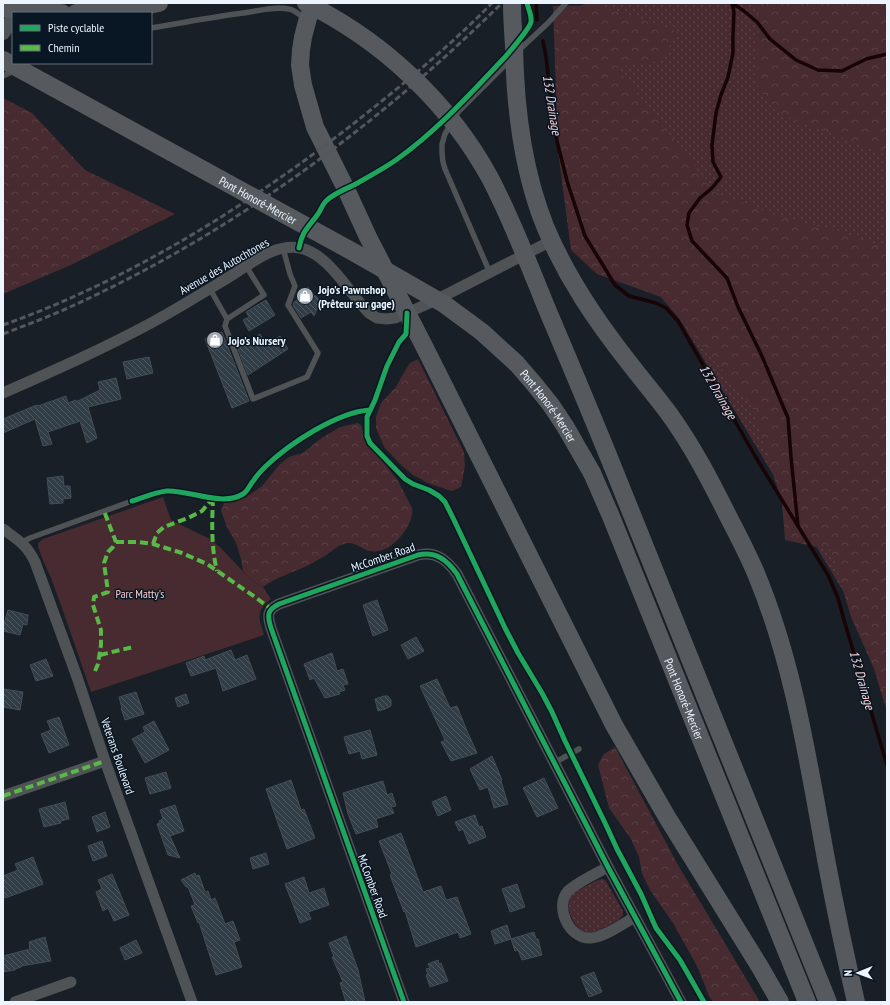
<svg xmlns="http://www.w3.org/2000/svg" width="890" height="1005" font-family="'PT Sans Narrow',sans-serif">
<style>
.grass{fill:url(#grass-dots)}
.forest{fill:url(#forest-crowns)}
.park{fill:#472b30}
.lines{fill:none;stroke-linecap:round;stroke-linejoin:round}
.stream{stroke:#180305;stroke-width:3.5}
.building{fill:url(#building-back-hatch);stroke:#464c53}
.service{stroke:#4f5356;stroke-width:5.5}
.minor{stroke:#4f5356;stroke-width:11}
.tertiary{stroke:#4f5356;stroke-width:14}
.trunk{stroke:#565a5e;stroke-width:18}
.rail{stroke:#54575c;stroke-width:3;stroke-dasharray:6 3;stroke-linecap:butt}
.trunk-bridge{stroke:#565a5e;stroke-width:18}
.quiet{stroke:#58b947;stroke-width:4;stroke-dasharray:8 4;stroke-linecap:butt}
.cycleway-casing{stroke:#091623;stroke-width:8}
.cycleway{stroke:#20a55d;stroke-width:5}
.labels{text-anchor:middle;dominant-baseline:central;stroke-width:3;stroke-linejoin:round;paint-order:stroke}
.street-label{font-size:12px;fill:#ecf5fe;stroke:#091623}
.poi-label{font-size:12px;font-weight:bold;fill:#ecf5fe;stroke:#091623;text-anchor:start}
.park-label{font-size:12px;fill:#f5ced1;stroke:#091623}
.water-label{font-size:13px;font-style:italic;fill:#f8d2d5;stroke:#091623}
</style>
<defs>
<pattern id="grass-dots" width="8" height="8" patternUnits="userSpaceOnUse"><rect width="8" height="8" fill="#472b30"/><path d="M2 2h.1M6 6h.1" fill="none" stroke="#594045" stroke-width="1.8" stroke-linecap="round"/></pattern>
<pattern id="forest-crowns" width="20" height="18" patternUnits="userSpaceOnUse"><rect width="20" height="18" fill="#472b30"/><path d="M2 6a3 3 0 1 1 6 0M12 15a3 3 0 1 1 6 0" fill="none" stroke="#594045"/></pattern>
<pattern id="building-back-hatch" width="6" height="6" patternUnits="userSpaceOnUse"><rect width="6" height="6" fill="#303c46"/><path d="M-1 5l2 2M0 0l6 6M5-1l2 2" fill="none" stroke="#4e5962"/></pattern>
</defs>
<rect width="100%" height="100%" fill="#181f27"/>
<g class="grass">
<polygon points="586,3 887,3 887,712 858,616 661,288 567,14"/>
<path d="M602 879 605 880 607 883 623 911V915C619 921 613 923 607 926 601 929 594 934 586 932 574 930 562 904 572 893L598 880Z"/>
</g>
<g class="forest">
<polygon points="757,3 887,3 887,155 782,115 758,89"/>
<polygon points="597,5 678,32 661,61 616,67 715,192 775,215 855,236 887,249 887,698 851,617 831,550 785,540 782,503 752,406 661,297 597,274 571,250 558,151 553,6"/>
<polygon points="3,98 32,113 85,170 175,214 73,264 3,294"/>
<polygon points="418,359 464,452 465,466 461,487 452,491 430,484 413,475 402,466 384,447 376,428 376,417 381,403 396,387 403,374 410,363"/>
<path d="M358 423 361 425 368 446 383 461 398 481 412 508C415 521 398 544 385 549 381 551 375 552 370 551 363 550 356 542 347 543 338 545 331 552 323 557 318 560 312 563 307 566 292 573 276 577 263 587L252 581 243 571 241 559 236 543 227 527 221 511 224 503 233 502 245 498 262 486 280 464 289 457 303 453 320 439 340 427Z"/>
<polygon points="615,747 678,865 760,1002 713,1002 709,996 698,968 673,923 650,890 642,874 639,857 631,839 609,808 598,765 603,755"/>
</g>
<path class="park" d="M163 497 171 520 208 538 220 547 252 581 263 587 271 599C255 611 259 618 264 635L91 692C78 654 65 616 51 578 48 571 37 549 38 543L43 539Z"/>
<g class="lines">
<g class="stream">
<polyline points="536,3 537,20"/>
<polyline points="732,3 734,12 733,35 733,53 728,77 721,95 716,113 712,145 713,162 721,177 712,188 700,198 689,213 687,225 692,241 727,278 738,307 761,354 788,418 791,457 798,526"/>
<polyline points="732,3 744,11 757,22 770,39 796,60 818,70 842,71 866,59 887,54"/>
<polyline points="543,41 546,57 550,91 557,141 567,181 585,236 615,285 629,296 656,303 666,308 678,321 755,456 828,575 838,598 844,620 887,765"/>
</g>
</g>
<g class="building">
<polygon points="308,287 312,294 317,297 319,300 319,304 314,316 311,312 301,318 293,305 294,302 299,299 297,294"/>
<polygon points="266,300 275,315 249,331 243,320 249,317 246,312"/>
<polygon points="222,332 249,401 232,408 205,339"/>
<polygon points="260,334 266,345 280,336 288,349 248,375 238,349"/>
<polygon points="149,357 153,373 127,379 123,362"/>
<polygon points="116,378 121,399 88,407 97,438 87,443 80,421 48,432 52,444 43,446 35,419 3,433 3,419 34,406 38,405 38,406 66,396 68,403 76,400 76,402 100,390 98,382"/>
<polygon points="63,476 64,486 70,486 71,498 63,499 63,503 50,504 47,478"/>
<polygon points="377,600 388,630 373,636 363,605"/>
<polygon points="8,610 28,615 27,625 23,624 20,635 3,631 3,628"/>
<polygon points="416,637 424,651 408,659 401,645"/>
<polygon points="231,650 235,660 247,655 256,679 223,691 216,668 191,676 186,663 204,656 205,660"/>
<polygon points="332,653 337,671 343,669 348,684 343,685 345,690 339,692 340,694 325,698 314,678 310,680 304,664"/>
<polygon points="46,659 53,676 36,681 30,665"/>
<polygon points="437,679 450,708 457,706 467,731 477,753 451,761 441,742 445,740 420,686"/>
<polygon points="3,689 23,692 20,710 3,707"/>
<polygon points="136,692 144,714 125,720 121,708 122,708 119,697"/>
<polygon points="186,694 189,703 178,707 175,698"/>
<polygon points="384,696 388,696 391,700 391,706 385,709 378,711 375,699"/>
<polygon points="59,717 69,745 49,753 41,734 51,730 47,721"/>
<polygon points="154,721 169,750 145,763 132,739 145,732 143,727"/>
<polygon points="370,730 377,755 362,759 360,751 349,754 344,737"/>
<polygon points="492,756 502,780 501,781 508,804 494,808 488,787 480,790 470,769"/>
<polygon points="166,772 171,788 150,794 145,778"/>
<polygon points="544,778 558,808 537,817 523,788"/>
<polygon points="291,780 301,810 304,809 315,838 287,849 266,789"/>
<polygon points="383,781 387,795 392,793 396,806 391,807 394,813 376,819 378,827 356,834 348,814 343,793"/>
<polygon points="446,796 451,810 438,816 432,802"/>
<polygon points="65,802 69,819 60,821 61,823 44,827 39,809"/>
<polygon points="175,805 184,831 170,836 180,858 168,855 157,824 160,823 159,821 163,819 160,810"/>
<polygon points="105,812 110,827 97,832 92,817"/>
<polygon points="475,815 479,827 482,826 486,837 469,844 463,829 459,831 455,822"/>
<polygon points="401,833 423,892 441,886 446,900 457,897 471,934 460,938 458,932 416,947 405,911 404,912 390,875 392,874 379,841"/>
<polygon points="102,841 107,856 93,861 88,846"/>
<polygon points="266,853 269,864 253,869 250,858"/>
<polygon points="33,857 43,884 5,898 3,892 3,876 18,870 15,864"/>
<polygon points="195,873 196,876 199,875 205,892 208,891 211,900 215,898 225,924 233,921 240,940 234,942 242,967 216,975 199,922 198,923 191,906 195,905 188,887 186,887 181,880"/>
<polygon points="112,874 129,915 114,921 108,908 103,911 96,892 102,889 98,880"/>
<polygon points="304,877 309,893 324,888 329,905 308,912 311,919 300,923 285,884"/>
<polygon points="517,884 525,907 510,912 502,889"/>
<polygon points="507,925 511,939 534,932 536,939 538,939 542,955 522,960 518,950 515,951 511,939 495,944 491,931"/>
<polygon points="346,936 358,970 365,1002 346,1002 340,983 343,982 332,957 334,957 329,943"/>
<polygon points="45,937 51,961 21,966 21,967 15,969 15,970 3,972 3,956 30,949 29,942"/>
<polygon points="136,940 142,953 125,960 120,948"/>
<polygon points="438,960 439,964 441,963 448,981 430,987 426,975 428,974 426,969 430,968 428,964"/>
<polygon points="594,972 602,992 589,997 581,977"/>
</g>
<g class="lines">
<g class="service">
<path d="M151 28C182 23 212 17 243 13 258 11 274 6 289 9 295 10 299 15 305 18"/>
<polyline points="518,51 548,23 566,3"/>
<polyline points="3,76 14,71"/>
<polyline points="490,273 445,169 443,162 442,153 442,144 445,134 458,112 511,59"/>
<polyline points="210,289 227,319 264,295 246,266"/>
<polyline points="227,319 225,326 253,399 307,377 318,353 288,305 295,286 290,274 283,248"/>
<polyline points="22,542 30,538 132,501"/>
<polyline points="554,763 579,749"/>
</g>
<g class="minor">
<path d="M3 393C53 371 103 349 151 323 179 308 206 291 234 274 253 262 276 243 300 248 329 254 349 293 369 313L377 318 386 319 395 318 407 313 434 301 551 241"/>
<path d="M3 529C18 540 27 545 35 562L77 677 105 761 192 1002"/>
<polyline points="3,796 105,761"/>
<path d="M608 867C597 873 576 883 568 891 554 906 569 940 591 938 605 937 622 924 635 917"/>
<polyline points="15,1002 71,982"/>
<path d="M404 1002 271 628C267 615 267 610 279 604L418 555C436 551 447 560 457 574L608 867 681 1002"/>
</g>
<polyline class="tertiary" points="3,33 13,18"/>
<g class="trunk">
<polyline points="315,3 308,18 303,37 301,50 300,65 303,85 315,127 346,189 368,237 424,346 614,725 667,817 760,967 780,1002"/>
<path d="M512 3C512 17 513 32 514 46 515 107 522 169 545 226 566 277 596 321 630 364 643 381 657 397 670 415 693 447 711 482 729 518 738 535 747 553 755 571 794 664 808 761 826 859 835 907 845 955 856 1002"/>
<polyline points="76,13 121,10 159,3"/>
<polyline points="612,465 828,1002"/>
<path id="s1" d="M592 473 610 514 807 1002"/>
</g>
<g class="rail">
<path d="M3 325C128 281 249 205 353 124 401 86 449 47 492 3"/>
<path d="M3 334C26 325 48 317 70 307 231 234 377 126 502 3"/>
</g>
<g class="trunk-bridge">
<path d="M306 3C383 41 449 103 490 178 512 220 529 265 547 309 569 361 591 413 612 465"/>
<polyline points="3,8 44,13 62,13"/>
<path id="s2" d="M3 60 355 253 444 304 482 332 517 364 535 385 551 405 565 426 592 473"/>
</g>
<g class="quiet">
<path d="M213 498C212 522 211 547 217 571"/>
<polyline points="116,542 138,542 153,544 182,553 207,564 255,597 271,609"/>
<polyline points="153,544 157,533 164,527 188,518 202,511 213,498"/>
<polyline points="100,655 133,647"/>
<polyline points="95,671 98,664 101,645 101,630 93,605 94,597 108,592 104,563 108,552 113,547 116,542 104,511"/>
<polyline points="3,796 105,761"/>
</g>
<g class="cycleway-casing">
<g id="cycleway">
<path d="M299 248C302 231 308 228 318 214 321 210 322 205 326 201 333 194 345 189 354 185 368 177 383 169 396 160 437 131 472 92 506 56 511 50 530 28 531 22 532 16 528 8 527 3"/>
<polyline points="407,313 406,334 399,342 387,366 375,400 367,417 367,436 370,443 405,479 413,484 429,490 439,496 445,502 454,520 505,628 518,653 542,693 552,712 565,741 606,825 617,849 641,894 656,928 680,960 704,1002"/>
<path d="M132 501C143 498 155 492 167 491 190 490 222 507 243 494 248 491 250 484 254 480 257 475 262 470 266 466 289 444 337 412 370 410"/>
<path d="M404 1002 271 628C267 615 267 610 279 604L418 555C436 551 447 560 457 574L608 867 681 1002"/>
</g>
</g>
<use href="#cycleway" class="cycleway"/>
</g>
<defs>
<g id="shop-disc" transform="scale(0.9)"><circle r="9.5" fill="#a2aab3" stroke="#091623"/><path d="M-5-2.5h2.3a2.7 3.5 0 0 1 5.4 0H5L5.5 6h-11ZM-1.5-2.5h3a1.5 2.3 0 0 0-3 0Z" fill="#fff"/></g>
</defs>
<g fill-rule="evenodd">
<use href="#shop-disc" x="305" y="296"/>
<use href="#shop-disc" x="215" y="340"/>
</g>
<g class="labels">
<g class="street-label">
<text stroke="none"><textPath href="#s2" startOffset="291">Pont Honoré-Mercier</textPath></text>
<text transform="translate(224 266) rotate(-30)">Avenue des Autochtones</text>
<text stroke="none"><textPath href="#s2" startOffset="651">Pont Honoré-Mercier</textPath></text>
<text transform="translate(383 557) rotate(-19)">McComber Road</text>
<text stroke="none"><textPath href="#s1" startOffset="244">Pont Honoré-Mercier</textPath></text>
<text transform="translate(118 756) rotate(71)">Veterans Boulevard</text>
<text transform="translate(373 886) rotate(70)">McComber Road</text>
</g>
<g class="poi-label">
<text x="318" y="289">Jojo's Pawnshop<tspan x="318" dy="14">(Prêteur sur gage)</tspan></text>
<text x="228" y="340">Jojo's Nursery</text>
</g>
<g class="park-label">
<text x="140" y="593">Parc Matty's</text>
</g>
<g class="water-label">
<text transform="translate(552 105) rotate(81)">132 Drainage</text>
<text transform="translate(718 392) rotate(60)">132 Drainage</text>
<text transform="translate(862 680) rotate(74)">132 Drainage</text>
</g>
</g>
<rect width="890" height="1005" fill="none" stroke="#ecf5fe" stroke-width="8"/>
<rect x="12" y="12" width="140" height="52" fill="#091623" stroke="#646f7b"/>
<rect x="20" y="25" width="20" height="6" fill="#20a55d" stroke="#646f7b"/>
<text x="48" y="32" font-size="12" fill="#ecf5fe">Piste cyclable</text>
<rect x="20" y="45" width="20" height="6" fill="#58b947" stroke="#646f7b"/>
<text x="48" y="52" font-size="12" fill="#ecf5fe">Chemin</text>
<g transform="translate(858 973) rotate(269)" stroke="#091623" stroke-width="3" paint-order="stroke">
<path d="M0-3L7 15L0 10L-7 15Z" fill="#ecf5fe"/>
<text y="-6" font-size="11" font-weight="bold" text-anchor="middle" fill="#ecf5fe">N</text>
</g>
</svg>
